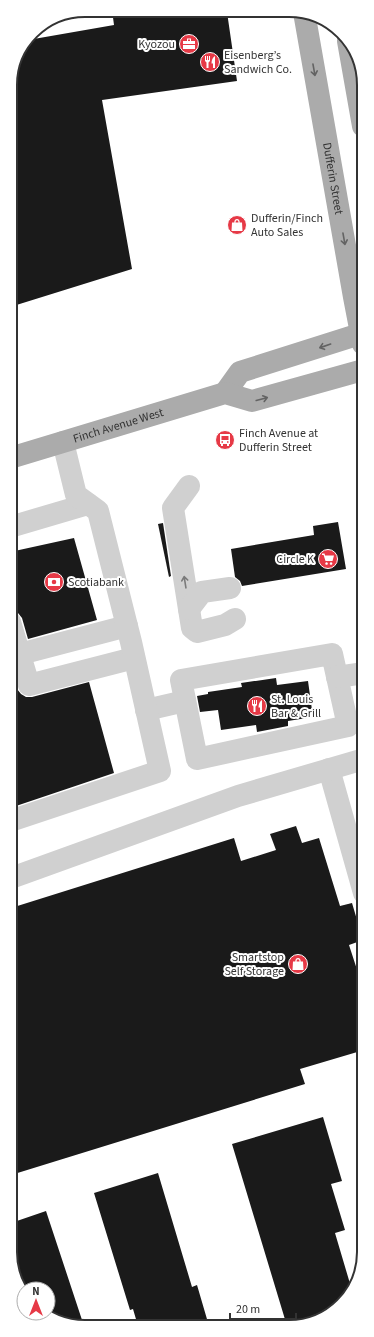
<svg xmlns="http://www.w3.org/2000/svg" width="374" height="1337" font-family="'Source Sans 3',sans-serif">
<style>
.building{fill:#1a1a1a}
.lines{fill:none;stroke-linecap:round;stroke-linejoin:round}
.minor{stroke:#d0d0d0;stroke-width:22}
.major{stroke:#ababab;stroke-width:22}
.oneway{stroke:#636363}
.oneway2{stroke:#7a7a7a}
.labels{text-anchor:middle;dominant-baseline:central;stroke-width:4;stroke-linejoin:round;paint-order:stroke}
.poi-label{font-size:12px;fill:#333;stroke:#fff;text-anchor:start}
.street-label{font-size:12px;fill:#333;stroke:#fff}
.rim{fill:none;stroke:#333;stroke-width:2}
</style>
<rect width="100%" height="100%" fill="#fff"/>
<g class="building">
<polygon points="112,10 227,12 237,81 102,100 132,269 10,307 10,80 28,40 114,25"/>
<polygon points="338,522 346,569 242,586 240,581 235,577 231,549 314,535 313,526"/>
<polygon points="163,523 171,576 169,577 158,524"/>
<polygon points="74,538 97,620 28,639 22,618 18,613 10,610 10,574 16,573 10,552"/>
<polygon points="10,667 17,689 21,694 26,697 32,697 89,682 114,773 16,806 10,783"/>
<polygon points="276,678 277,685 308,681 313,717 288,721 288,726 257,732 256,725 221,730 218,710 200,712 197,696 208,694 208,692 242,687 241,683"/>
<polygon points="296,826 302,843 319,838 340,906 352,903 363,940 349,945 364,991 364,1050 300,1069 305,1084 11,1175 11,908 234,838 241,861 276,850 270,834"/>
<polygon points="323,1117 342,1181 331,1184 345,1230 335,1233 351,1287 345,1302 299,1326 287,1326 232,1144"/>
<polygon points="158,1173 192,1287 197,1285 209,1326 138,1326 133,1309 130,1310 94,1193"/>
<polygon points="46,1211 84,1326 70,1326 48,1313 48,1289 24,1289 24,1291 11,1262 11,1223"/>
</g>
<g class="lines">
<g class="minor">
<polyline points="189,486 173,508 192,628 197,632 225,625 235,619"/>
<polyline points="10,527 88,504"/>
<polyline points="189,609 202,592 230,588"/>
<polyline points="10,622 29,685 134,658"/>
<polyline points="20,654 127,626"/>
<polygon points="332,654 348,726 197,759 181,680"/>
<polyline points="337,677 364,673"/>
<polyline points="146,710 185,701"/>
<polyline points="329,769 364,893"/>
<polyline points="10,821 160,771 131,642 98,511 76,495 63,442"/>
<polyline points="11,878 238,796 364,759"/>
</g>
<g class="major">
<path id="s1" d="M304 12 354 297 363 344"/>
<polyline points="348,41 363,126"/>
<polyline points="225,393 240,372 363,333"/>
<path id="s2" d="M10 458 225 393 252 401 363 370"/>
</g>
</g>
<defs><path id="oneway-shaft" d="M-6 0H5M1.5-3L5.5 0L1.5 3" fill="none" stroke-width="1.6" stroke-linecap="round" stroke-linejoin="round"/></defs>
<g class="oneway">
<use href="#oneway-shaft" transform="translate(314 70) rotate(80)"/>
<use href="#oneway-shaft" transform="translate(344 239) rotate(80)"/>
<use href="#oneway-shaft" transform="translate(325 346) rotate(161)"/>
<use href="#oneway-shaft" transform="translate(262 399) rotate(-15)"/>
</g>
<use class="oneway2" href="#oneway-shaft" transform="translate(185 582) rotate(-99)"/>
<defs>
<g id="office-disc" transform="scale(1)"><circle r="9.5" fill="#e63946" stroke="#fff"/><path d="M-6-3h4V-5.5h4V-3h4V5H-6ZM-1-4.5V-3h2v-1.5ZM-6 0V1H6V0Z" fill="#fff"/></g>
<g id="restaurant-disc" transform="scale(1)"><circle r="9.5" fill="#e63946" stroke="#fff"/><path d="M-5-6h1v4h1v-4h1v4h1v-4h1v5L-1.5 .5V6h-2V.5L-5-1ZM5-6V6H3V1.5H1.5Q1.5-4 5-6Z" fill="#fff"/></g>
<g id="shop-disc" transform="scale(1)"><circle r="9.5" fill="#e63946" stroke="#fff"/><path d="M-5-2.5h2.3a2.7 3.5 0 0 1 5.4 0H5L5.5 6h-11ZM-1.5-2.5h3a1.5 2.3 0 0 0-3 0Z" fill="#fff"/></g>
<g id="bus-disc" transform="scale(1)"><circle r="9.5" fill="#e63946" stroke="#fff"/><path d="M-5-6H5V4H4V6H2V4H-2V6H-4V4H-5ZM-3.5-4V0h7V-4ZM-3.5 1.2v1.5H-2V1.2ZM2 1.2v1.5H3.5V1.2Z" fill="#fff"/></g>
<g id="supermarket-disc" transform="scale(1)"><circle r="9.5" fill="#e63946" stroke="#fff"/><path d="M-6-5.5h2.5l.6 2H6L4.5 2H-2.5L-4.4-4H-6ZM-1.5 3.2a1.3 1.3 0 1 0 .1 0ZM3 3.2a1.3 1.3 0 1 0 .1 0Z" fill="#fff"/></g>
<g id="bank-disc" transform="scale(1)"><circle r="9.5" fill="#e63946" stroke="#fff"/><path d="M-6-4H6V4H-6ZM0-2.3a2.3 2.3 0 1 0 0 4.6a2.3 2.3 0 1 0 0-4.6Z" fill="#fff"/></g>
</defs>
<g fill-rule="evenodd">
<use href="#office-disc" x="189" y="44"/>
<use href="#restaurant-disc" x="210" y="62"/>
<use href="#shop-disc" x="237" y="225"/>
<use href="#bus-disc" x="225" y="440"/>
<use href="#supermarket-disc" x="328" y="559"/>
<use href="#bank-disc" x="54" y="582"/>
<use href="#restaurant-disc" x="257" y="706"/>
<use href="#shop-disc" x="298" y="964"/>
</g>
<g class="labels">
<g class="poi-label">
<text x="175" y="44" text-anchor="end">Kyozou</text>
<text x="224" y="55">Eisenberg’s<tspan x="224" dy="14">Sandwich Co.</tspan></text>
<text x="251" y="218">Dufferin/Finch<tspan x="251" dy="14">Auto Sales</tspan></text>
<text x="239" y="433">Finch Avenue at<tspan x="239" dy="14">Dufferin Street</tspan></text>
<text x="314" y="559" text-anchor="end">Circle K</text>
<text x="68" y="582">Scotiabank</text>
<text x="271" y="699">St. Louis<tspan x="271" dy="14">Bar &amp; Grill</tspan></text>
<text x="284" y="957" text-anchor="end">Smartstop<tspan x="284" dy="14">Self Storage</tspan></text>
</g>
<g class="street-label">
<text stroke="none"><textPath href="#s1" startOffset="169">Dufferin Street</textPath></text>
<text stroke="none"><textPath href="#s2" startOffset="113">Finch Avenue West</textPath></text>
</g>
</g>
<path d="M0 0H374V1337H0ZM85 17H289A68 68 0 0 1 357 85V1252A68 68 0 0 1 289 1320H85A68 68 0 0 1 17 1252V85A68 68 0 0 1 85 17Z" fill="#fff" fill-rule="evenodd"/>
<path class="rim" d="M85 17H289A68 68 0 0 1 357 85V1252A68 68 0 0 1 289 1320H85A68 68 0 0 1 17 1252V85A68 68 0 0 1 85 17Z"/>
<g transform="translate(36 1301)"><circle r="19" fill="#ffffff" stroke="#adadad"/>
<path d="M0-3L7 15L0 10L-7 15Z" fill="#e63946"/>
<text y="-6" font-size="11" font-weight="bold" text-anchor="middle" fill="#333333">N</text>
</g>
<path d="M230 1313v6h66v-6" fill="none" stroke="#333333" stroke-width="2"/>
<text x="236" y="1313" font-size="12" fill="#333333" stroke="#ffffff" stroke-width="3" paint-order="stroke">20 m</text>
</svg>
